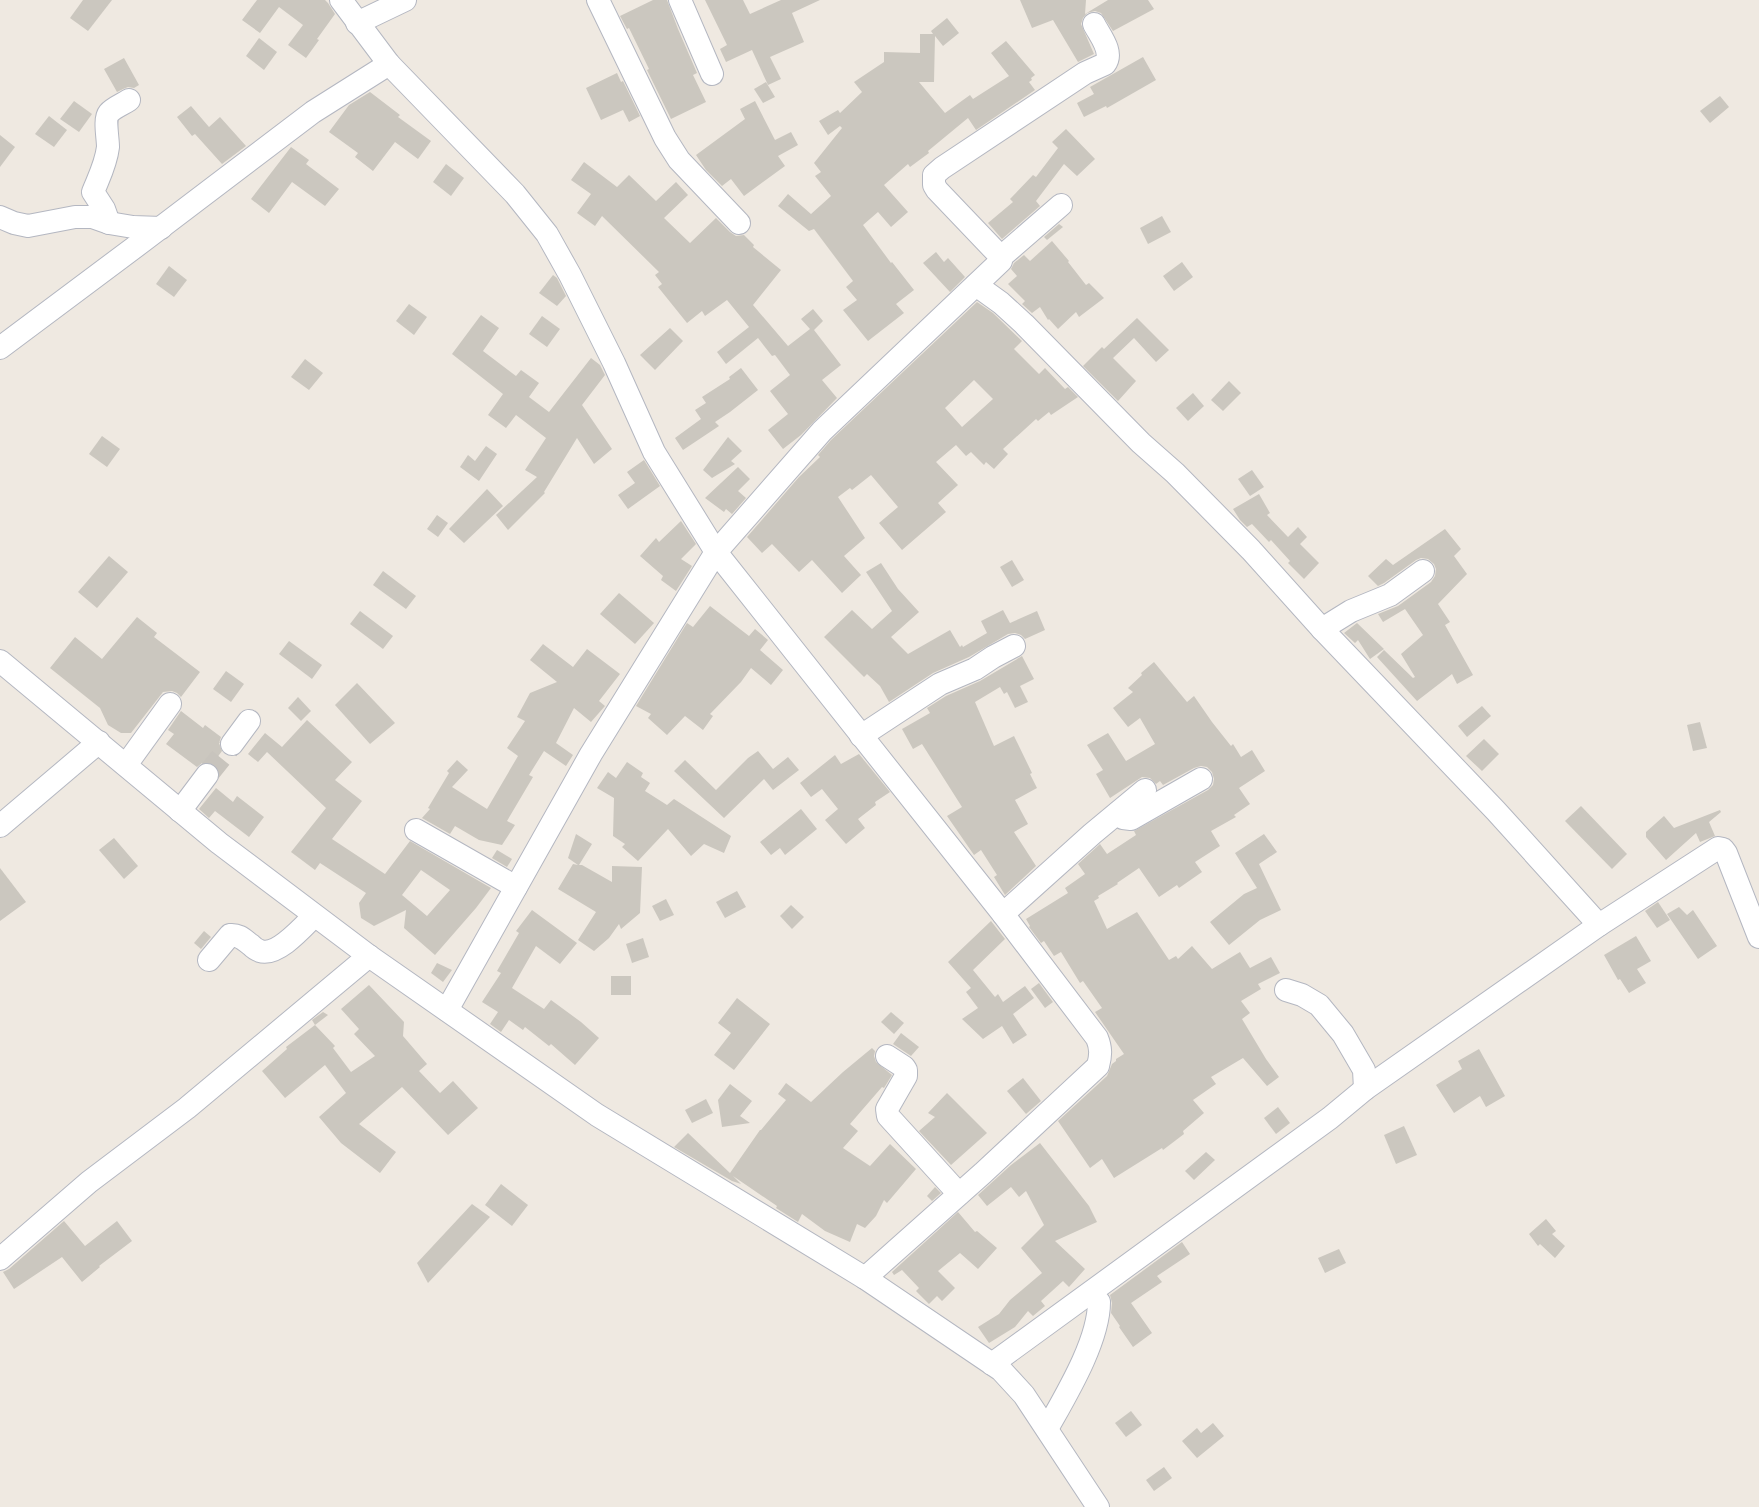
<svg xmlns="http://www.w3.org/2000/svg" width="1759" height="1507" font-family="'Alegreya Sans',sans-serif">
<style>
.building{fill:#cbc7bf;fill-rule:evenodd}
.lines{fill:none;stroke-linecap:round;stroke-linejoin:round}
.minor-tunnel{stroke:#c8c4bd;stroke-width:22;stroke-dasharray:22 11;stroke-linecap:butt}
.minor-casing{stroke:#b4b7c1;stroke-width:24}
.minor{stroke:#fff;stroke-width:22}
</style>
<rect width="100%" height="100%" fill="#efe9e1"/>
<g class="building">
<polygon points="83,0 112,0 88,31 70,18"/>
<polygon points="257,0 325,0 328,3 335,14 317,39 319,40 306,58 288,45 303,25 279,7 260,33 242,20"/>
<polygon points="653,0 667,0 678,29 697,73 693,75 706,102 671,119 647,70 649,69 629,28 627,29 620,16"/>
<polygon points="705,0 743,0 750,14 781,0 820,0 792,13 804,42 770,57 781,79 768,85 752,50 726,62 720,49 727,45"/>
<polygon points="1020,0 1086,0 1085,14 1108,0 1148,0 1154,9 1113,31 1101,13 1095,11 1087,13 1083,18 1081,24 1094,54 1078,62 1053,20 1032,28"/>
<polygon points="947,18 959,33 943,46 935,36 934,82 919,82 945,113 970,95 973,99 1009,76 991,53 1006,41 1035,75 1031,78 1032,80 1029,82 1035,90 976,130 968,118 928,151 929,153 910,167 908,164 884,185 908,212 891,227 878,212 863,225 891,263 892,262 914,290 896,304 904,313 868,341 843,310 857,300 846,287 853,281 814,229 809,231 778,206 788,194 811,214 831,196 815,176 821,172 814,163 842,128 840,126 828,135 819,121 838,110 840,113 862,92 854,82 884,62 884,52 920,53 920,34 933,34 931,31"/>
<polygon points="259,38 277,52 264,70 246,56"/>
<polygon points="1143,57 1156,80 1107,108 1106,106 1084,117 1077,103 1094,94 1090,87"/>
<polygon points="124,58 139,85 134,88 128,87 123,89 117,92 104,69"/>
<polygon points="617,73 621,82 623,81 640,116 629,122 623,110 601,120 586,88"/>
<polygon points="766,82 775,97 763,103 754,89"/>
<polygon points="370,92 400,115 398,117 431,141 418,159 395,142 373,171 355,157 358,153 329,132 349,105"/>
<polygon points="1720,96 1729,107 1710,123 1700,111"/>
<polygon points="74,101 92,114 79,132 60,119"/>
<polygon points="755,101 775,140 791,132 798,145 778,156 785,166 744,196 731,179 722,186 706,170 696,155 745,119 740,109"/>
<polygon points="191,106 209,127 220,117 246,146 222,164 195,134 192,136 177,117"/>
<polygon points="49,116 67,130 54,147 35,134"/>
<polygon points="1066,129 1095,159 1077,176 1064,164 1036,201 1040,206 1002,239 988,223 1013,202 1010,199 1033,175 1036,177 1058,148 1052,142"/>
<polygon points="0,135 15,147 0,167"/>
<polygon points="291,147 309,160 306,164 339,189 325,206 292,182 269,213 251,199"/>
<polygon points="584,162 617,187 629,175 656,201 676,182 688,195 664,218 690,243 716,218 730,232 736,236 744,235 754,245 753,247 781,270 753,305 788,346 810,329 801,319 813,309 823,321 814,330 841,365 822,380 837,398 801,435 783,449 768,430 788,414 770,391 790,375 775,355 772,356 758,338 726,364 717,352 749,327 727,300 705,316 702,311 687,323 658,287 662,284 655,275 659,272 602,216 595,226 577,213 591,194 571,180"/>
<polygon points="446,164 464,178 451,196 433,182"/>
<polygon points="1162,216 1171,232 1148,244 1140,228"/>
<polygon points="1059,224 1063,227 1047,240 1044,237"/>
<polygon points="1052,241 1069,261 1068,262 1086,285 1089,283 1104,298 1079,317 1076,312 1058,329 1049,319 1048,320 1040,307 1032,313 1022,304 1025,301 1008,284 1017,276 1011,269 1014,263 1024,255 1030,261"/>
<polygon points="936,252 944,262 948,258 965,277 950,292 923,263"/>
<polygon points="1182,262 1193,277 1174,291 1163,276"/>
<polygon points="169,266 187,280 174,297 156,284"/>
<polygon points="553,275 557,278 566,296 557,306 539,293"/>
<path d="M977 302 993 313 1022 341 1014 349 1039 374 1045 368 1065 389 1068 387 1078 397 1051 415 1049 412 1038 421 1036 419 1003 449 1008 454 994 469 986 462 984 465 971 452 966 456 956 445 936 462 958 485 938 503 946 512 902 550 879 523 898 507 871 475 852 490 850 488 838 497 865 538 844 556 861 575 842 593 812 560 799 572 772 544 762 553 747 537 799 477 820 457 818 455 831 440ZM974 380 993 399 962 427 945 408Z"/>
<polygon points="409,304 427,317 414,335 396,321"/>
<polygon points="481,315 499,328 483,351 516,376 521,370 539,383 529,397 549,412 591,358 600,365 605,375 582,405 612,449 594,464 577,438 544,492 545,493 508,530 496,515 537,477 525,470 546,438 516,415 506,428 488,415 503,394 452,354"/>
<polygon points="542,316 560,329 547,347 529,334"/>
<polygon points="1137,318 1169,350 1156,362 1134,338 1113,358 1136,381 1118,401 1083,366 1102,347 1104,349"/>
<polygon points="670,328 683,341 655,370 640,355"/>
<polygon points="305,359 323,373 309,390 291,377"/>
<polygon points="741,368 758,390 730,412 715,422 719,426 683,450 675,438 701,419 695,410 706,403 702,397 730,379 729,377"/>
<polygon points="1229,381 1241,393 1223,411 1211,400"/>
<polygon points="1193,393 1204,406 1188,421 1176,408"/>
<polygon points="102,436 120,449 107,467 89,454"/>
<polygon points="728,437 742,451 731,461 735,464 712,478 703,470"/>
<polygon points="486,446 497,454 479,481 460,467 468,455 475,461"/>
<polygon points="644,460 660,486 628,509 618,495 635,483 627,472"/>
<polygon points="738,467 750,479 738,491 746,498 732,514 726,509 724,512 705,498"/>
<polygon points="1252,470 1264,487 1250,496 1238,479"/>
<polygon points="487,489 503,506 464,543 449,529"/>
<polygon points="1259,494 1270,513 1267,515 1288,537 1298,527 1307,537 1300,544 1319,563 1304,579 1288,563 1290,561 1271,540 1269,542 1252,524 1247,527 1240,520 1233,509"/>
<polygon points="437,515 448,523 438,537 427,529"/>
<polygon points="681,521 696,544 681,559 692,566 676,591 661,580 663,576 640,556 656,538 659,542"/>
<polygon points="1445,529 1461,549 1454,556 1467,574 1438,604 1450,622 1445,625 1473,675 1457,684 1452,674 1417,701 1377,657 1384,650 1413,678 1415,677 1401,654 1423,635 1405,609 1383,622 1378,614 1398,606 1431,582 1435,576 1436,569 1434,564 1428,559 1421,558 1416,560 1384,583 1378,586 1368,576 1386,559 1393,565"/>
<polygon points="109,556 128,572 97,608 78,592"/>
<polygon points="1012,560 1024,580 1012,587 1000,567"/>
<polygon points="881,563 898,589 919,612 891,637 908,654 950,630 960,647 962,645 963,647 987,633 981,621 1003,610 1010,623 1037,611 1045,630 1025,639 1021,635 1015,633 1008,634 969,657 933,673 889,702 880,686 867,674 864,677 824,637 852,610 872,629 892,611 866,572"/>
<polygon points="383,571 416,596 406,609 373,585"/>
<polygon points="619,593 654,623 635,644 600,614"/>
<polygon points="710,606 749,636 755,629 768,640 760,650 783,670 771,685 751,668 741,682 710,714 713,716 703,730 685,716 667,735 648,718 651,714 636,706 687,623 693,627"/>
<polygon points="360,611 393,636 383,649 350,624"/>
<polygon points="137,617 157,633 154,637 200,672 181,697 177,693 172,691 163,692 131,733 121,733 108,725 100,708 50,668 75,637 102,659"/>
<polygon points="1357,623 1384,649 1370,659 1358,640 1355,643 1344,633"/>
<polygon points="289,641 322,665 312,679 279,654"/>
<polygon points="543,644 573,667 587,649 620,674 599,701 605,706 591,722 574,708 556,743 573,755 566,766 544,751 529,775 533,777 507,821 515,825 502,845 479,840 455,826 450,834 422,818 430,809 428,808 449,773 447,771 457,760 468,770 452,787 487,809 518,756 507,748 525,721 517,717 530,693 557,682 530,660"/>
<polygon points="1022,656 1034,679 1020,686 1028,702 1015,708 1007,692 1004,694 1000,687 975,702 994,746 1014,736 1032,773 1030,774 1037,788 1015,800 1028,824 1014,832 1036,866 1005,895 994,877 997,875 981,850 974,855 947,816 962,807 922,744 913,749 902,729 930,713 927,708 946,696 980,681"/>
<polygon points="1154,662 1187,702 1194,696 1212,722 1231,746 1233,744 1241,757 1252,750 1265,771 1239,788 1250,804 1234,815 1236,817 1211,831 1220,846 1195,862 1202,872 1179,888 1177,885 1159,897 1139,868 1117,883 1118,884 1098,896 1099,898 1094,901 1107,929 1137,912 1169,960 1176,956 1178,959 1192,946 1212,969 1240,952 1250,968 1271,957 1280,973 1258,984 1261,989 1241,1001 1250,1013 1242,1019 1266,1059 1279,1077 1267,1086 1243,1058 1211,1077 1216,1084 1193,1100 1204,1113 1183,1131 1184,1134 1163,1150 1162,1148 1114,1178 1102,1159 1090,1168 1058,1121 1107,1076 1112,1064 1116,1061 1116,1059 1124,1054 1095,1012 1102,1008 1083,981 1080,983 1061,952 1054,956 1044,941 1041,943 1029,927 1030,926 1026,919 1068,893 1065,888 1085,874 1078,864 1100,844 1107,854 1136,835 1134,831 1208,790 1213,785 1214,779 1212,772 1207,767 1201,766 1194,768 1163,785 1160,781 1156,784 1150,778 1142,777 1110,798 1096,774 1103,770 1087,745 1108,733 1126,761 1155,744 1140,718 1128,727 1113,708 1133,692 1128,688 1142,675 1141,673"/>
<polygon points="226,671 244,684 231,702 213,689"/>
<polygon points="357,683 395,723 370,744 335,705"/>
<polygon points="298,697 311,711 301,721 288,708"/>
<polygon points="1482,706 1491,716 1467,737 1458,726"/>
<polygon points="181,711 203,728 205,725 221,737 219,743 222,751 213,763 202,763 197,767 166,744 174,734 168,730"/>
<path d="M307 720 352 762 335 780 362 801 332 839 385 874 410 841 491 888 476 908 435 955 404 928 406 910 374 926 361 918 359 903 366 893 320 863 315 870 291 852 326 808 267 752 258 762 248 754 265 733 282 747ZM421 870 450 890 427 916 402 895Z"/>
<polygon points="1700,722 1707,748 1693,751 1687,725"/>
<polygon points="1484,739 1499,754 1482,771 1466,756"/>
<polygon points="758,751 773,769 788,757 799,770 773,790 764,779 724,818 674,771 685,760 716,790 748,758"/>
<polygon points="859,754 890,792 875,802 876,805 858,819 865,828 846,844 825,820 838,809 822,789 811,797 800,783 835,755 841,764"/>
<polygon points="627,762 643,773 641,777 650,783 645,791 667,805 674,799 731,836 724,853 704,844 691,856 668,829 638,861 622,847 625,844 613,836 614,798 597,788 608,772 616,778"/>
<polygon points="216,788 233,802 237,796 264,817 249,837 215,811 209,818 199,809"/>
<polygon points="1581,806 1627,854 1612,869 1565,821"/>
<polygon points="801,809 817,829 785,855 780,848 771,855 760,842"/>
<polygon points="1720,810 1721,812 1709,822 1715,836 1700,842 1696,833 1666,860 1646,837 1646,832 1664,816 1674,828"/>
<polygon points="576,834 592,844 579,865 582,865 612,882 612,866 642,867 640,913 621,929 619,924 609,938 594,951 578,940 596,912 558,889 573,864 578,865 568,858"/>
<polygon points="1264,834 1277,852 1259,864 1281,910 1260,920 1229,945 1210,922 1244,894 1257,888 1235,853"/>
<polygon points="114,838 138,866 124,879 99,850"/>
<polygon points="497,850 512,859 507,867 492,858"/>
<polygon points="0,868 26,902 0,921"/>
<polygon points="737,891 746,907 725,918 716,902"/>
<polygon points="666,899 674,915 660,921 652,906"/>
<polygon points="1658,902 1670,920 1657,928 1645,911"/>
<polygon points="791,905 804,917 792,929 780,916"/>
<polygon points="1679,907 1687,915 1693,910 1717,946 1698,959 1667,914"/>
<polygon points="532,910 577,943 560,964 536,946 512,988 544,1009 551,1000 581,1022 599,1038 575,1065 551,1044 549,1046 525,1027 523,1030 509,1020 501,1032 490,1024 498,1012 482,1002 501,973 497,971 519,933 516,931"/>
<polygon points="991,921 1005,939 973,970 995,997 998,994 1003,1002 1025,986 1034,998 1013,1014 1027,1035 1013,1044 1002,1026 983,1039 962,1019 978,1008 966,992 971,988 948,962"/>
<polygon points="204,931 211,937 201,949 194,943"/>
<polygon points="1636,936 1651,961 1637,969 1646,983 1629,993 1620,979 1618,980 1604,955"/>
<polygon points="643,938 649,957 632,963 626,944"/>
<polygon points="437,963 452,970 443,982 431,973"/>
<rect x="611" y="976" width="20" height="19"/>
<polygon points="1039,983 1053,1002 1045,1008 1031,989"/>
<polygon points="369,985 404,1022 403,1036 427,1064 419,1071 440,1093 453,1081 478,1108 448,1135 402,1087 359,1124 396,1152 380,1173 341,1143 319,1117 346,1093 325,1065 285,1098 262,1071 287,1049 286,1047 315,1025 335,1046 333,1048 351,1072 375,1056 354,1034 359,1029 341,1009"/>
<polygon points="737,998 770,1024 734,1070 714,1055 731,1033 718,1023"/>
<polygon points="323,1012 328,1015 315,1025 312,1020"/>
<polygon points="891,1012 904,1023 894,1034 881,1022"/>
<polygon points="901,1033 919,1047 911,1056 893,1044"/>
<polygon points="872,1048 875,1051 874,1056 876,1062 892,1075 884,1088 882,1087 850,1124 858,1131 843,1148 870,1166 890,1144 916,1169 887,1203 884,1200 876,1216 865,1228 857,1224 850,1242 825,1231 802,1214 798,1222 776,1208 777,1206 733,1176 741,1184 732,1181 674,1147 688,1133 730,1173 760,1130 761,1130 786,1100 778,1094 786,1083 811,1102 843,1072"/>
<polygon points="1479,1049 1505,1096 1486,1107 1480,1096 1454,1113 1436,1085 1462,1069 1458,1061"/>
<polygon points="1023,1078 1041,1101 1026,1114 1007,1091"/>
<polygon points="730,1084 752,1101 740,1116 750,1123 722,1127 718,1100"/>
<polygon points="947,1093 987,1133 951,1165 919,1131 935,1117 928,1113"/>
<polygon points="706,1099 713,1113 692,1123 685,1110"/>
<polygon points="1278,1107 1290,1123 1276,1134 1264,1118"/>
<polygon points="1404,1126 1417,1155 1396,1164 1384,1135"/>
<polygon points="1040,1143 1089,1206 1097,1222 1055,1241 1085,1269 1069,1287 1063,1281 1041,1301 1045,1306 1033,1316 1028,1311 1015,1327 989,1343 978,1327 999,1314 1010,1300 1042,1273 1021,1248 1044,1225 1026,1191 1019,1197 1011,1187 987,1206 978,1195 1011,1165"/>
<polygon points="1206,1152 1215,1160 1194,1180 1185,1171"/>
<polygon points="501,1184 528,1205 512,1226 485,1205"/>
<polygon points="935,1187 941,1193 932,1201 927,1196"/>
<polygon points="472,1204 490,1217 428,1283 417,1263"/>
<polygon points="958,1212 975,1232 977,1231 997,1248 978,1269 960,1253 938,1271 955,1288 942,1301 937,1296 929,1304 916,1291 919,1288 902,1270 894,1275 892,1272"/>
<polygon points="1546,1219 1556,1231 1552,1234 1565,1246 1555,1258 1540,1244 1538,1246 1529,1234"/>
<polygon points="64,1221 85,1246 117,1221 132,1241 99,1266 100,1267 82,1282 62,1257 14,1289 3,1272 9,1269"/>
<polygon points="1182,1242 1190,1254 1157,1276 1162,1282 1131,1303 1152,1333 1133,1347 1119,1327 1120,1326 1111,1313 1112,1303 1110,1295"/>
<polygon points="1339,1249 1346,1263 1325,1273 1318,1258"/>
<polygon points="1131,1411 1142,1425 1126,1437 1115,1423"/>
<polygon points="1213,1423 1224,1436 1197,1458 1182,1441 1197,1428 1201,1433"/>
<polygon points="1164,1467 1172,1478 1154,1491 1146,1480"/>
</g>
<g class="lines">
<polyline class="minor-tunnel" points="207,775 232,744"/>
<g class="minor-casing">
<g id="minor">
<path d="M341 0 389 64 515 194 547 234 570 275 614 363 654 452 716 552 1003 914 1097 1038C1101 1048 1101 1055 1098 1066L983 1173 865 1278"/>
<polyline points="598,0 665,138 679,160 739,223"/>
<polyline points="680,0 712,74"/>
<polyline points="357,23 405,0"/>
<polyline points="0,217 14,223 28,226 75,217 92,217 109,223 133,227 161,228"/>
<path d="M109 223 104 209 93 192C99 177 106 164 108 147 108 138 104 119 109 113 113 108 123 104 129 100"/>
<polyline points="1001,257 1061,205"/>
<polyline points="976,285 1001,303 1024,324 1141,443 1175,473 1251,550 1322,629 1496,811 1599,925 1718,848 1723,849 1726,853 1759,937"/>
<polyline points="0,348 147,238 313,112 389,64"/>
<polyline points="1322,629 1351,611 1390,595 1423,571"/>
<polyline points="0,661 219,843 369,956 597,1115 865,1278 1001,1370 1024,1395 1098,1507"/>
<polyline points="861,736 940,684 975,669 993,657 1014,646"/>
<polyline points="232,744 249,721"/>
<polyline points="126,765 170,704"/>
<polyline points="180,811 207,775"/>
<polyline points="1119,812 1123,818 1131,819 1201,779"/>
<polyline points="0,826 99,742"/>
<polyline points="416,830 516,887"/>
<polyline points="1003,914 1092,834 1145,790"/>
<path d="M209 960 230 935C239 934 244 940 251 945 253 947 257 950 260 951 277 957 303 927 314 916"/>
<polyline points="1286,990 1302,995 1319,1005 1343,1034 1364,1070 1365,1089"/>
<path d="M447 1010 591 754 716 552 822 431 1001 261V257L937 190 934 185V175L942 168 1085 73 1105 64C1114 52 1100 36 1094 24"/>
<polyline points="887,1056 904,1067 906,1070 906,1076 887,1109 888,1116 959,1194"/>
<polyline points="0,1259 89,1182 187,1108 369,956"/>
<polyline points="992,1364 1330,1118 1365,1089 1599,925"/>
<path d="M1047 1429C1066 1395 1099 1341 1099 1302"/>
</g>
</g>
<use href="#minor" class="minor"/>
</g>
</svg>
